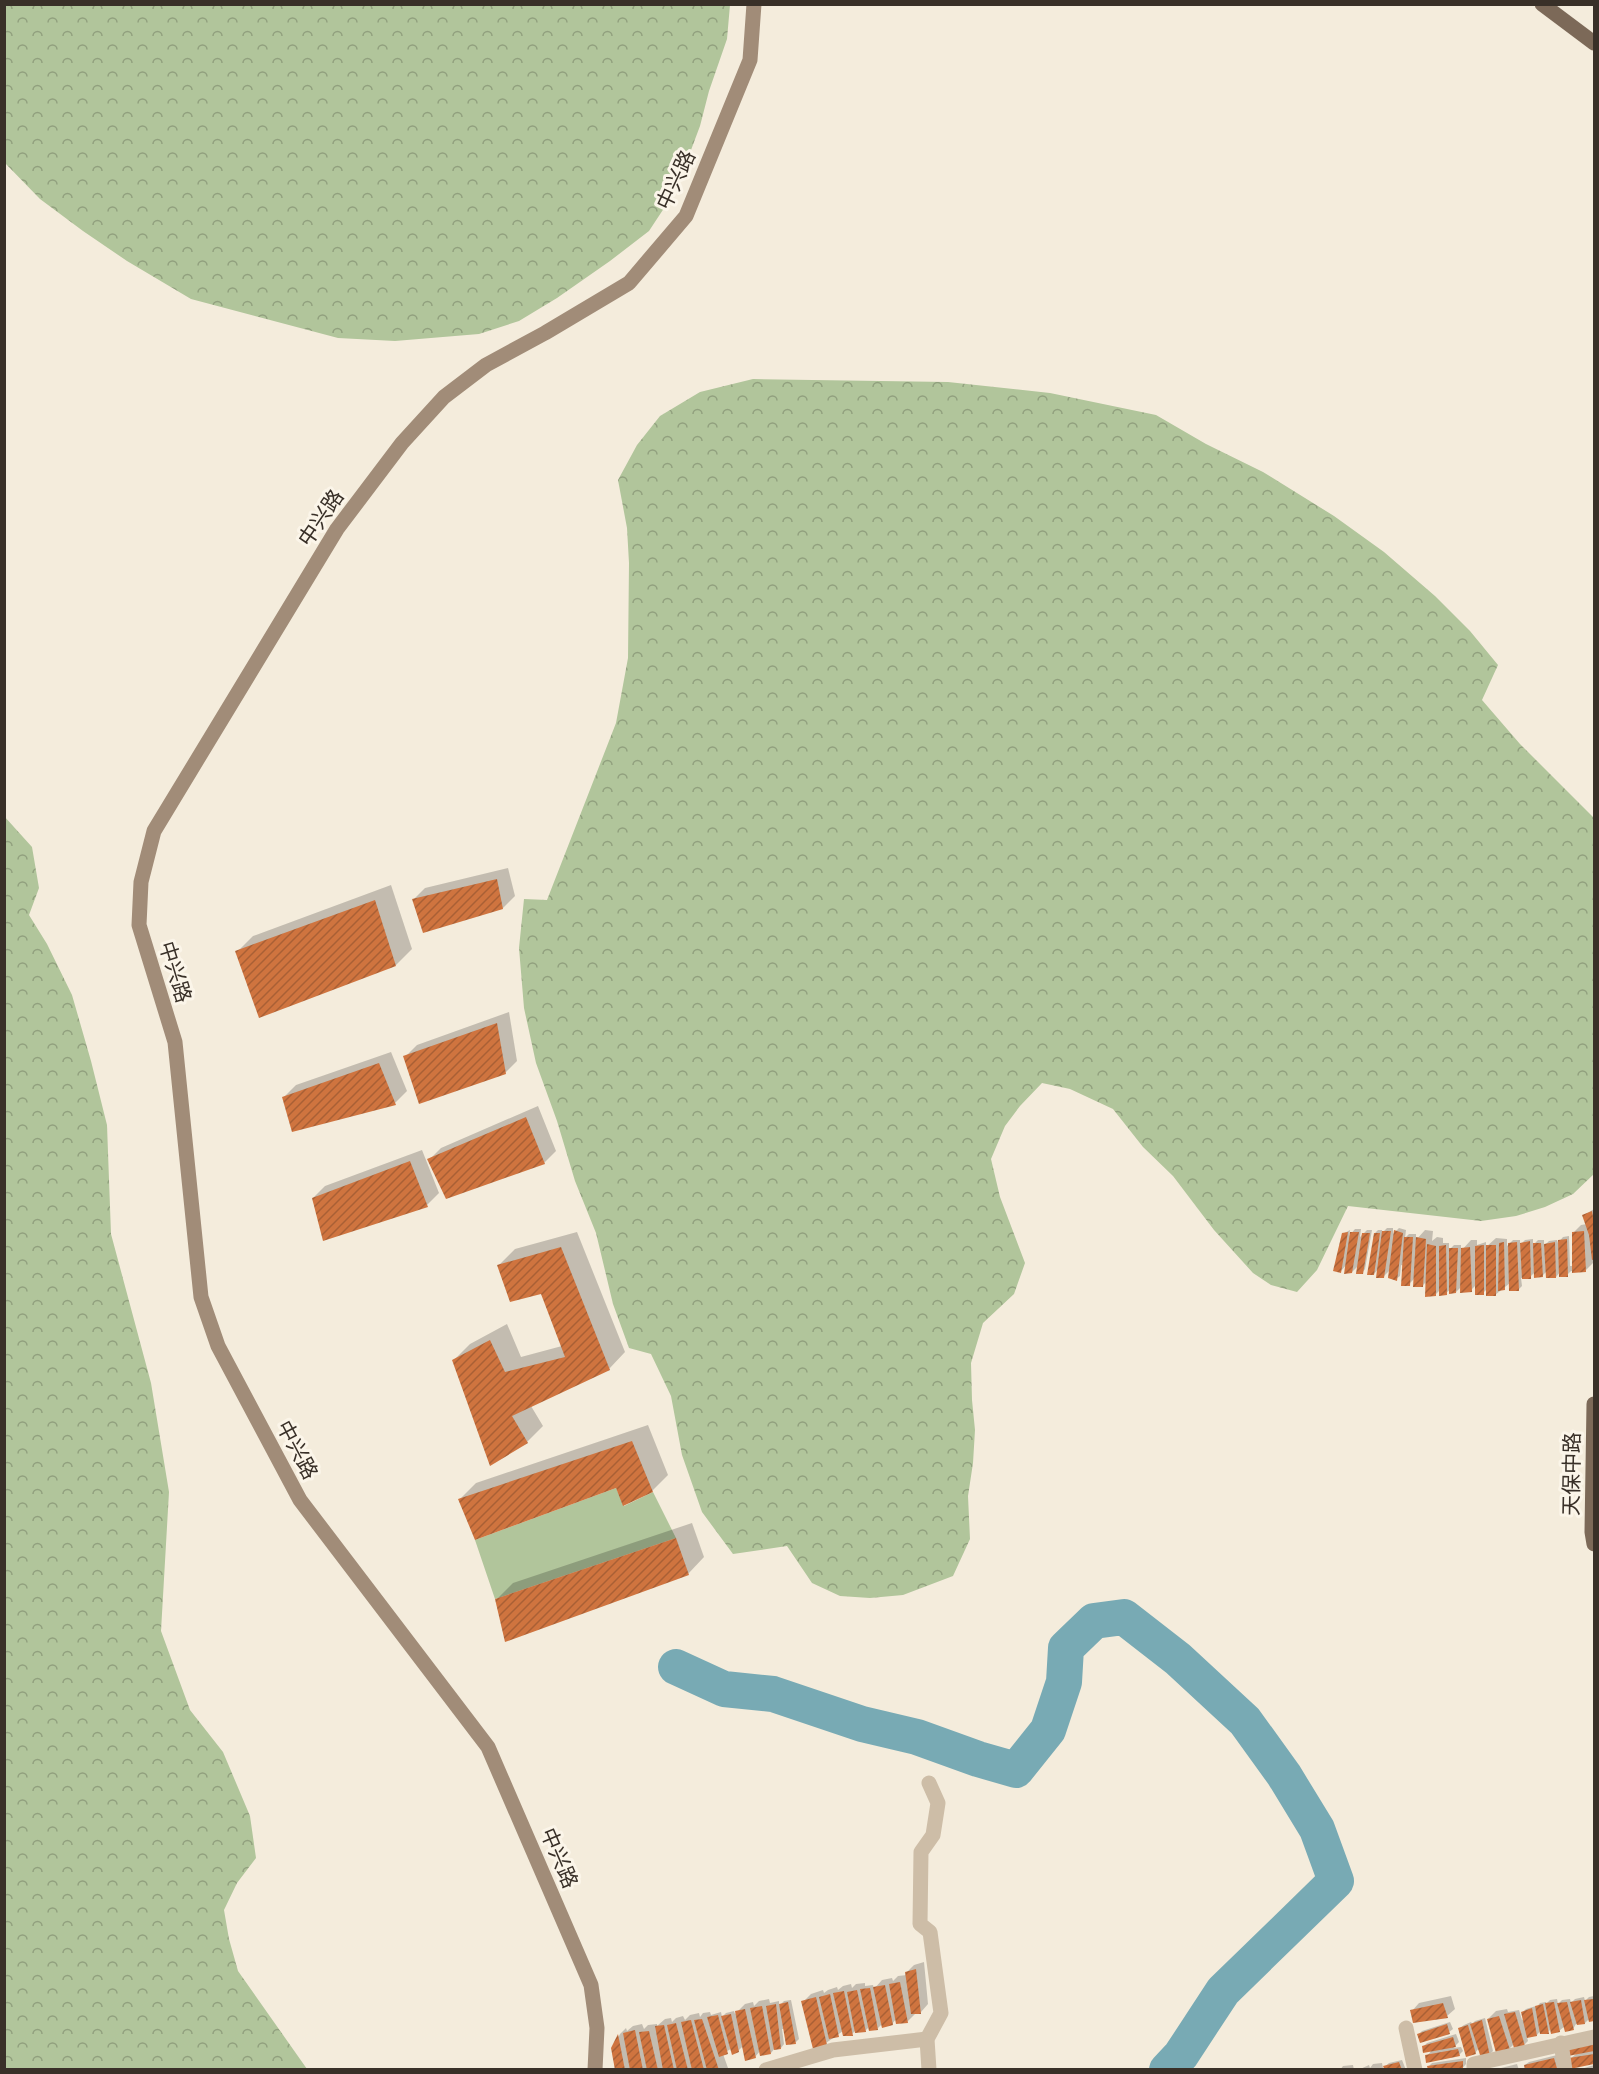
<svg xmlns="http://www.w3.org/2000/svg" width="1599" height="2074" font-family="'Source Sans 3','Noto Sans SC',sans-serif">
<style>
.grass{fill:#b1c59b}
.forest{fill:url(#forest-crowns)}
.shadow{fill:#0003}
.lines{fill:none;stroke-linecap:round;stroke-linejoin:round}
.river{stroke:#78aab4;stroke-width:36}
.building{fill:url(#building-hatch)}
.street{stroke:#cdbda7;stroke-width:15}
.secondary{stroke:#a18c78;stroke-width:15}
.primary{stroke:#7c6958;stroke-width:15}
.labels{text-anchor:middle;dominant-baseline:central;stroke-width:6;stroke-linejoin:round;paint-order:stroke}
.street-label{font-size:21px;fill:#393028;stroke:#fbf5e9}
</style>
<defs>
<pattern id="forest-crowns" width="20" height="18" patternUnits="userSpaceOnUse" patternTransform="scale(1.5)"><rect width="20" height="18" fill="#b1c59b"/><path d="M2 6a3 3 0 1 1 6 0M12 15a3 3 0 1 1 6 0" fill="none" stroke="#91a07e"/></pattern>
<pattern id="building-hatch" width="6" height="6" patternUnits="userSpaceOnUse" patternTransform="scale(1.5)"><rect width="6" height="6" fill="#cf743f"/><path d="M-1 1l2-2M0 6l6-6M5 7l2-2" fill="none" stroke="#a96035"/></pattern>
</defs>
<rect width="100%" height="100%" fill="#f4ecdc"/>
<polygon class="grass" points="616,1488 624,1506 653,1492 676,1538 495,1599 475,1540"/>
<g class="forest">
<polygon points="5,4 730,4 730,5 727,39 709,91 700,126 676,190 649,231 610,261 557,298 519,321 479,334 395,341 338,338 191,299 127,261 83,231 40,199 5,163"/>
<polygon points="753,379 948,382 1050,393 1156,415 1206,444 1263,472 1334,516 1384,552 1435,596 1470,631 1498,665 1482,700 1520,744 1594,818 1594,1174 1573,1194 1545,1207 1516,1216 1481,1221 1348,1206 1317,1270 1297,1292 1271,1285 1253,1273 1214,1230 1173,1176 1143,1147 1113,1109 1070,1089 1042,1083 1020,1106 1005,1126 991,1159 1000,1197 1025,1263 1014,1294 983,1323 971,1363 972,1400 975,1430 973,1463 968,1496 970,1539 953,1576 903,1595 870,1598 840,1596 812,1583 787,1546 733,1554 702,1512 682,1455 671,1396 651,1354 629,1348 613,1304 596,1233 575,1181 557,1121 536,1063 524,1008 519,948 524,899 547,900 616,723 628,658 629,563 627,528 618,480 637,445 660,416 700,392"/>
<polygon points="4,816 32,847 39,888 29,915 47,944 72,995 91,1061 107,1125 111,1234 151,1383 169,1492 161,1631 190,1710 223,1752 250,1816 256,1858 237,1883 224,1910 229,1939 238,1971 307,2069 5,2069"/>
</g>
<g class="shadow">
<polygon points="508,868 515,896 503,908 413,900 425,888"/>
<polygon points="391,885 412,949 396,965 237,952 253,936"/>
<polygon points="509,1012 517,1061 505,1073 405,1057 417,1045"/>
<polygon points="391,1052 407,1091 395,1103 284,1097 296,1085"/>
<polygon points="538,1106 556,1151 544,1163 429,1160 441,1148"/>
<polygon points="422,1150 439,1193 427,1205 313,1198 325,1186"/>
<polygon points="1594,1209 1594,1258 1593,1258 1593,1263 1585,1271 1571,1271 1567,1275 1560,1272 1556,1277 1547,1271 1542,1276 1535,1272 1530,1277 1521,1278 1522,1286 1518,1290 1510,1283 1495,1295 1487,1289 1483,1293 1476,1285 1471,1290 1462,1286 1456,1292 1451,1289 1446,1293 1440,1290 1435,1295 1427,1281 1422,1286 1415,1278 1409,1284 1404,1266 1401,1265 1400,1276 1396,1279 1391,1269 1384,1276 1379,1268 1374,1274 1375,1233 1378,1230 1382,1230 1382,1233 1387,1228 1393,1228 1393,1234 1399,1228 1406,1230 1405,1238 1409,1234 1416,1234 1416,1240 1425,1230 1433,1231 1432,1241 1437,1237 1443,1238 1443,1243 1449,1243 1449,1250 1454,1245 1461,1245 1461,1251 1471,1240 1477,1240 1477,1245 1486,1242 1486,1247 1496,1238 1507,1239 1507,1246 1513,1240 1520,1240 1520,1245 1525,1240 1533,1239 1533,1245 1538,1240 1544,1240 1544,1246 1549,1241 1557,1240 1558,1243 1563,1237 1569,1236 1570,1266 1573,1266 1573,1233 1581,1225 1587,1224 1584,1215"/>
<polygon points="1355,1229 1361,1229 1360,1237 1367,1230 1372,1230 1365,1269 1362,1273 1359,1265 1352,1272 1347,1264 1341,1271 1343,1234 1350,1230 1349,1236"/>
<polygon points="577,1232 625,1352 609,1369 531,1406 543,1426 527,1442 454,1360 470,1344 507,1324 521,1357 562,1346 541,1292 499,1265 515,1249"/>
<polygon points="648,1425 668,1475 652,1491 617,1486 460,1499 476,1483"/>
<polygon points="692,1523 704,1557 688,1574 497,1599 513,1583"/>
<polygon points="924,1962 928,2004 921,2012 915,2014 907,2022 896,2019 892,2024 883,2023 878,2028 870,2029 869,2027 865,2031 856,2030 852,2034 843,2031 826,2043 803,2002 811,1994 823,1990 824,1993 828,1990 837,1987 838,1990 843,1986 851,1984 852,1988 856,1984 865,1983 865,1986 873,1985 874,1989 882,1980 892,1978 893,1981 898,1976 907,1975 906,1973 914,1965"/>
<polygon points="1451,1996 1455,2009 1447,2016 1412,2011 1419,2003"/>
<polygon points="1594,1996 1594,2020 1591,2021 1590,2018 1585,2023 1576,2024 1573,2029 1565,2026 1559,2031 1552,2028 1548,2032 1541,2030 1537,2035 1527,2037 1528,2041 1525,2044 1515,2046 1514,2044 1509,2049 1488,2019 1496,2011 1507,2009 1508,2012 1519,2010 1522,2020 1524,2019 1523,2012 1526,2009 1536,2006 1536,2008 1540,2003 1546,2002 1546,2004 1550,2000 1557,1999 1558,2004 1562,2000 1570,1999 1571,2003 1575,1999 1584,1997 1585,2001 1589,1997"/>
<polygon points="769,1999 770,2003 779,2001 779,2006 784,2001 791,2000 799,2039 795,2043 785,2029 782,2029 784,2044 781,2048 775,2048 771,2053 760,2051 755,2057 743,2046 738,2051 732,2048 723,2054 728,2068 727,2070 617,2070 613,2048 620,2034 626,2028 627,2031 633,2026 642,2024 644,2029 648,2025 657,2024 657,2026 665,2019 671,2018 672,2022 676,2018 683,2016 685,2020 690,2015 699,2013 700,2017 703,2013 710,2012 711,2015 721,2012 722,2017 726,2013 734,2011 735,2014 745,2004 753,2002 754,2006 759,2001"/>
<polygon points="1485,2018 1493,2051 1489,2055 1479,2048 1475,2053 1460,2028 1464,2025 1471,2022 1472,2024 1475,2021"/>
<polygon points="1450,2022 1453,2029 1449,2032 1419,2034 1422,2031"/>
<polygon points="1456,2034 1459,2042 1453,2048 1461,2047 1463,2051 1459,2055 1427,2056 1433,2049 1423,2047 1427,2043"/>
<polygon points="1594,2039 1594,2062 1572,2067 1570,2059"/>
<polygon points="1557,2055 1560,2063 1555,2069 1560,2068 1560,2070 1526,2070 1525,2065 1529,2062"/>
<polygon points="1466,2058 1466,2064 1461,2070 1429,2066 1432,2063"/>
<polygon points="1402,2060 1406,2070 1358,2070 1369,2065 1370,2068 1373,2064 1382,2063 1383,2068 1389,2063"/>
<polygon points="1517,2064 1519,2070 1493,2070"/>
<polygon points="1353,2065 1354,2070 1340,2070 1343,2066"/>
<polygon points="1594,2065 1594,2070 1578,2070"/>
</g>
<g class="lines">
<polyline class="river" points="676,1667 724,1689 773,1694 862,1724 917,1737 978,1759 1016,1770 1048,1730 1064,1682 1066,1648 1094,1621 1124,1617 1178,1659 1245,1721 1284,1775 1317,1829 1336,1881 1223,1991 1181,2055 1167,2070"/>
</g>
<g class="building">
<polygon points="497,879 503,909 423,933 412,899"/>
<polygon points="375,900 396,966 259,1018 235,951"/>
<polygon points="497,1023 506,1074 419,1104 403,1056"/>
<polygon points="379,1063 396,1105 292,1132 282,1097"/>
<polygon points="526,1117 545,1164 446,1199 427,1159"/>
<polygon points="410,1161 428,1207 323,1241 312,1198"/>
<polygon points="1592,1211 1594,1222 1594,1259 1592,1260 1589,1235 1582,1215"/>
<polygon points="1394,1230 1403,1233 1397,1281 1388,1278"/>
<polygon points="1382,1231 1391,1231 1384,1278 1376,1278"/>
<polygon points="1584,1231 1586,1272 1572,1273 1572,1232"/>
<polygon points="1348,1232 1341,1273 1333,1271 1342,1233"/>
<polygon points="1350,1232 1359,1232 1352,1273 1344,1274"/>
<polygon points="1362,1233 1370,1233 1363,1274 1356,1274"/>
<polygon points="1374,1233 1380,1233 1374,1275 1367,1275"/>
<polygon points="1404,1237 1413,1237 1410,1286 1401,1286"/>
<polygon points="1416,1237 1426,1239 1423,1287 1413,1287"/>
<polygon points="1567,1239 1568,1277 1559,1277 1558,1240"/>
<polygon points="1530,1241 1531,1279 1522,1279 1520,1243"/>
<polygon points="1504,1242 1505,1290 1498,1291 1499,1243"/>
<polygon points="1517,1242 1519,1291 1509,1291 1508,1243"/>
<polygon points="1555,1242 1556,1278 1546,1278 1544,1244"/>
<polygon points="1533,1243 1541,1243 1543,1277 1534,1278"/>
<polygon points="1427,1244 1436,1246 1436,1296 1425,1297"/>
<polygon points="1446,1245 1447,1295 1439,1296 1439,1246"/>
<polygon points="1484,1245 1484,1295 1475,1295 1475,1246"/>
<rect x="1486" y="1245" width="10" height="51"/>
<polygon points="561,1247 610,1370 512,1416 528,1443 490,1466 452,1360 490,1340 505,1372 565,1357 541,1294 510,1302 497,1265"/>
<polygon points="1470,1247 1472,1292 1460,1293 1461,1248"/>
<polygon points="1449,1248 1458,1248 1456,1293 1449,1294"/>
<polygon points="632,1441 653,1492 623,1506 616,1488 475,1540 458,1499"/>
<polygon points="676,1538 689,1575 505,1642 495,1599"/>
<polygon points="916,1969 921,2014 911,2014 905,1972"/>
<polygon points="900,1982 908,2023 896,2024 889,1984"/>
<polygon points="885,1985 893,2025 882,2028 873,1987"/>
<polygon points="870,1988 878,2030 869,2031 860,1989"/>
<polygon points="857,1990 866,2032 855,2033 847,1992"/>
<polygon points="844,1991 853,2036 843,2036 833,1993"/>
<polygon points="830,1994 839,2037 829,2039 819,1997"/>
<polygon points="816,1997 827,2045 813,2049 801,2001"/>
<polygon points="1594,1999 1594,2021 1589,2022 1584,2000"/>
<polygon points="1581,2000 1585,2024 1577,2025 1570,2002"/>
<polygon points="788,2002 796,2044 786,2045 779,2004"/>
<polygon points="1554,2002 1560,2032 1551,2034 1545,2003"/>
<polygon points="1567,2002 1574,2030 1565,2032 1557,2003"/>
<polygon points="1443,2003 1448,2018 1413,2023 1410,2010"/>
<polygon points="776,2004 781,2049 774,2050 766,2006"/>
<polygon points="1543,2004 1549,2034 1540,2034 1535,2006"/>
<polygon points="762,2006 771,2054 760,2056 750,2008"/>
<polygon points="1532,2008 1537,2036 1527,2038 1521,2012"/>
<polygon points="745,2009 756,2058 745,2061 735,2011"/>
<polygon points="1515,2012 1525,2046 1514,2048 1504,2014"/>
<polygon points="731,2014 739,2052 732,2055 721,2016"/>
<polygon points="718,2015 728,2054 719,2057 707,2017"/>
<polygon points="1499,2016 1510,2050 1496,2053 1487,2019"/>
<polygon points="702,2019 719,2070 707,2070 694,2020"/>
<polygon points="691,2020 704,2070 692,2070 681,2022"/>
<polygon points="1482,2020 1490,2056 1481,2058 1470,2024"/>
<polygon points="676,2023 688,2070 677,2070 667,2025"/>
<polygon points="1447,2024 1450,2034 1420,2043 1417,2034"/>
<polygon points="664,2025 674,2070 663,2070 655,2026"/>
<polygon points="1468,2025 1476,2054 1466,2057 1458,2028"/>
<polygon points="635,2030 643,2070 630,2070 623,2033"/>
<polygon points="649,2031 658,2070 647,2070 639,2032"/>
<polygon points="618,2034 625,2070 615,2070 611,2048"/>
<polygon points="1453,2037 1456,2047 1423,2053 1422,2046"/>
<polygon points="1594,2042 1594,2051 1568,2056 1566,2046"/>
<polygon points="1458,2049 1460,2056 1426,2063 1425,2055"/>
<polygon points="1594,2054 1594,2064 1570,2069 1569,2058"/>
<polygon points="1554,2058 1557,2068 1525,2070 1524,2065"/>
<polygon points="1463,2061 1463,2069 1459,2070 1428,2070 1427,2066"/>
<polygon points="1399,2062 1402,2070 1385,2070 1383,2066"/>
</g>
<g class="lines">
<g class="street">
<polyline points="1406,2028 1415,2070"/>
<polyline points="1561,2043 1565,2070"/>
<polyline points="766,2070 833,2050 927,2039"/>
<polyline points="929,2070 927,2039 941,2013 930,1932 920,1924 921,1852 933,1835 938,1803 929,1783"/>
<polyline points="1474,2070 1474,2064 1594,2037"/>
</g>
<polyline class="secondary" points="595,2070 597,2028 591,1985 488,1747 300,1500 218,1346 201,1297 175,1042 139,925 141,882 154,831 337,529 402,443 444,397 486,365 545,333 629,283 686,216 750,60 754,4"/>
<g class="primary">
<polyline points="1542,4 1594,43"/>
<polyline points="1594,1404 1592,1532 1594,1544"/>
</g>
</g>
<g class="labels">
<g class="street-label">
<text transform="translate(676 180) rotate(-65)">中兴路</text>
<text transform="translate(321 518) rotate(-56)">中兴路</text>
<text transform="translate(175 972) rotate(73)">中兴路</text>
<text transform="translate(297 1450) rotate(62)">中兴路</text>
<text transform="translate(1572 1474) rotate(-89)">天保中路</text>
<text transform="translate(559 1858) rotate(67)">中兴路</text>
</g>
</g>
<rect width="1599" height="2074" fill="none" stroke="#393028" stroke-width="12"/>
</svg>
